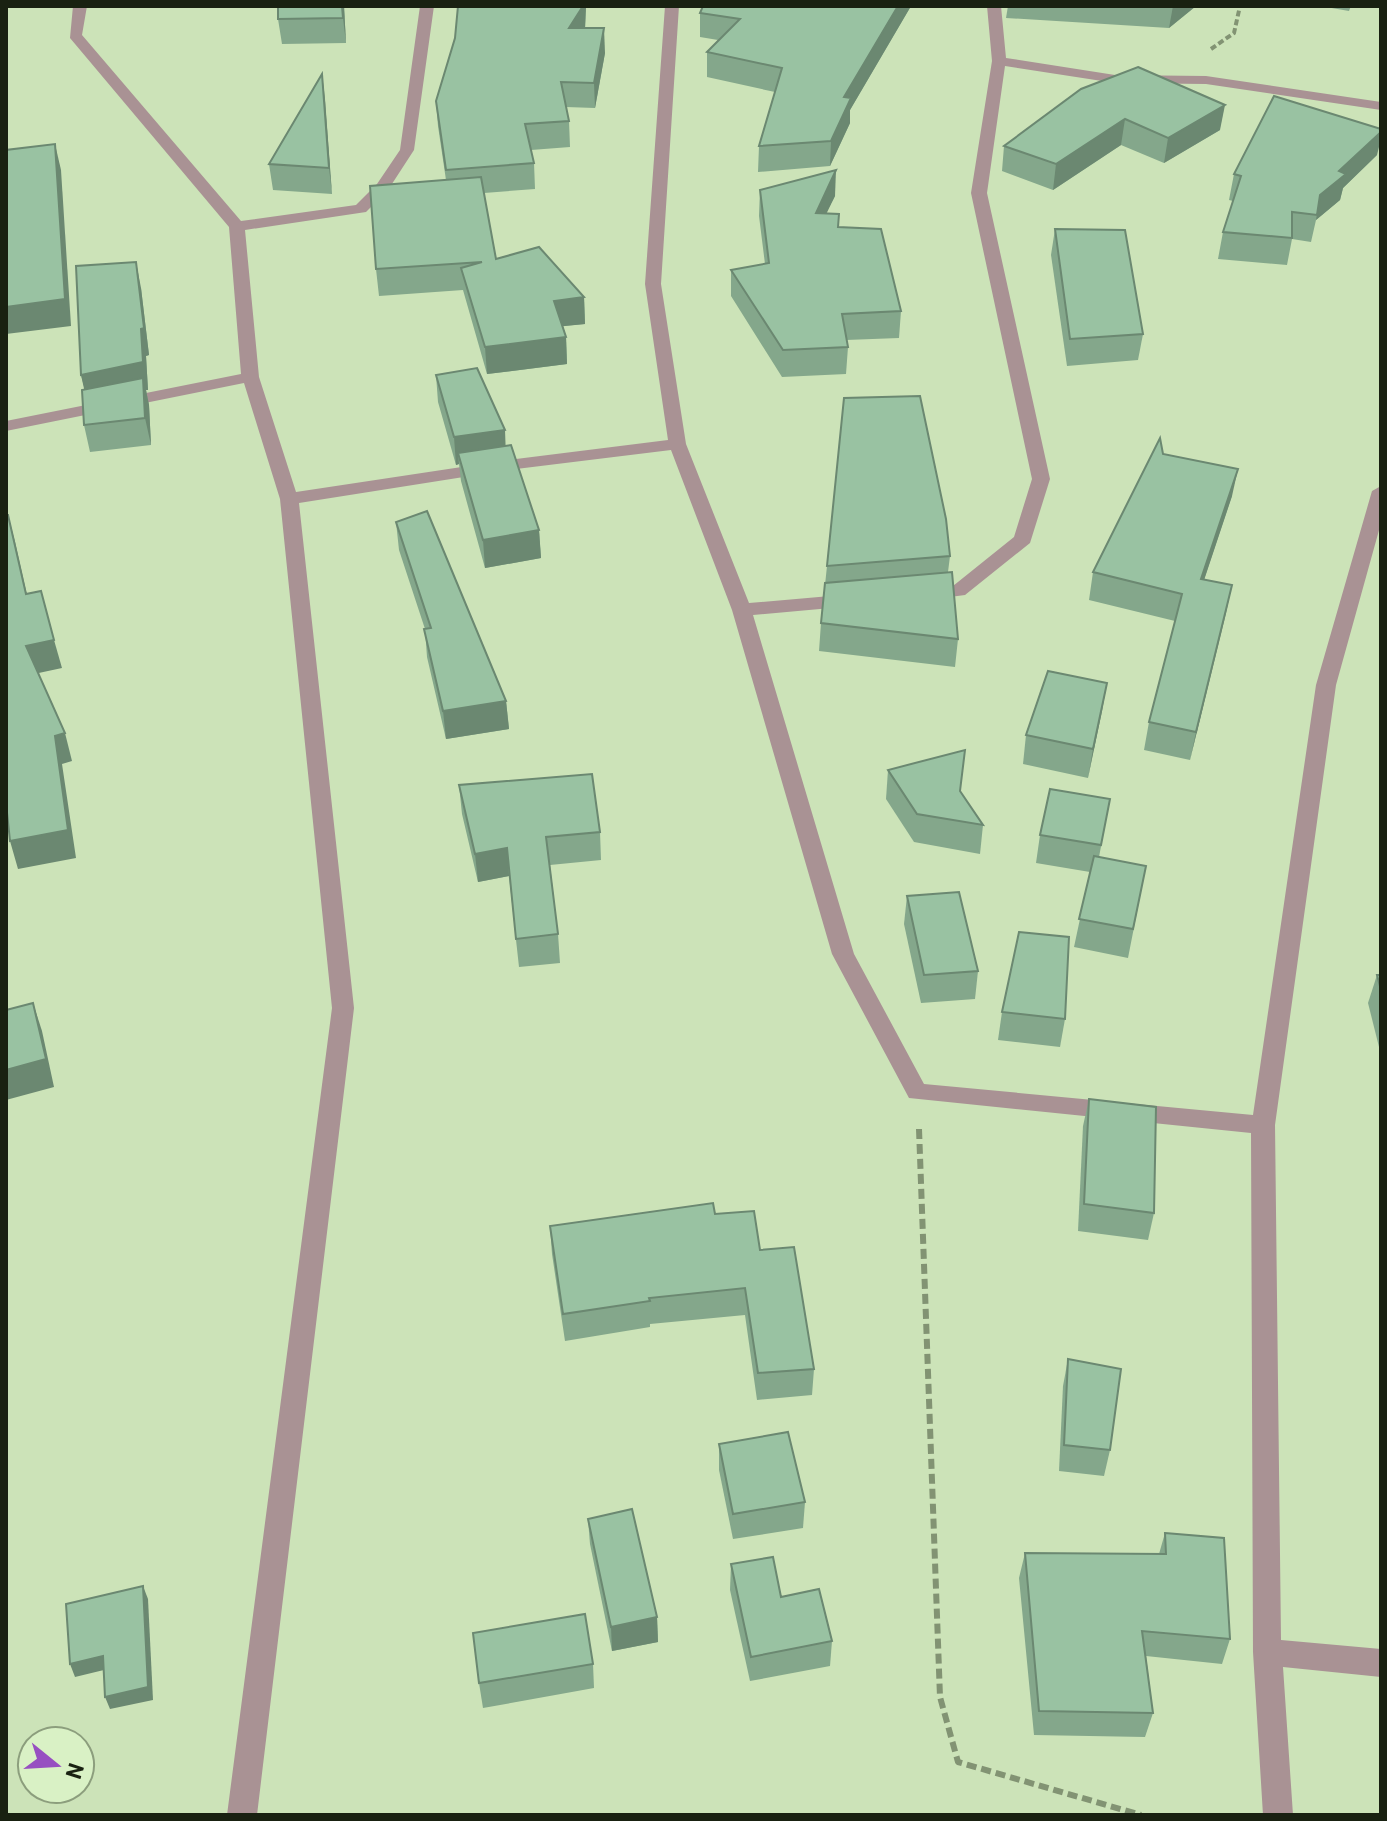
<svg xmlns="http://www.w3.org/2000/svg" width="1387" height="1821" font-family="Barlow,sans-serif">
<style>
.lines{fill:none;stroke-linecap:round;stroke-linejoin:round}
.path-far1{stroke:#829373;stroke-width:4;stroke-dasharray:6 3;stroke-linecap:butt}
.path{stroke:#829373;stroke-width:6;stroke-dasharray:10 5;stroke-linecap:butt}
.minor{fill:#a99294;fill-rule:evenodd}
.wall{fill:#84a78b}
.shaded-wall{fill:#6b8871}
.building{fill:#99c2a2;stroke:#6b8871;stroke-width:2}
</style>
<rect width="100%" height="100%" fill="#cce3b8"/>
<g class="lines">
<polyline class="path-far1" points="1211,49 1234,33 1240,6"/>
<polyline class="path" points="919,1129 940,1697 958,1762 1141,1815"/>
<g class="minor">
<polygon points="73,6 87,6 82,35 241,221 356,205 377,184 400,150 420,6 434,6 414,150 388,190 366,212 245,230 259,377 296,492 508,460 668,440 645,284 665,6 679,6 661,284 686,444 749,603 853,594 863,600 853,606 753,615 854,954 924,1084 1253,1115 1316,685 1372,491 1381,486 1381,523 1336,685 1275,1125 1281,1640 1381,1649 1381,1677 1283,1667 1293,1815 1263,1815 1253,1652 1251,1133 909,1098 832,954 732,610 671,450 508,470 299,503 354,1008 257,1815 227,1815 332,1008 280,499 244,383 6,431 6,421 241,374 229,227 70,38"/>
<polygon points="987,6 1001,6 1006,58 1115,75 1206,76 1381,102 1381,110 1206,84 1115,83 1005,66 987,193 1050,479 1030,543 965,595 927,600 917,594 920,590 953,586 1014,537 1032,479 971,193 992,61"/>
</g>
</g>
<g class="wall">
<polygon points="344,6 346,43 282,44 278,19"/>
<polygon points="586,6 585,28 605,53 595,108 566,107 569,121 570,147 531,150 534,163 535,189 484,193 496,259 584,297 585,324 563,326 566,337 567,364 487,374 463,290 379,296 376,269 446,180 438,126 436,101"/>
<polygon points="703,6 911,6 850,110 850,123 830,166 758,172 759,146 775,92 707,77 707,52 718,40 700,37 700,13"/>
<polygon points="1008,6 1196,6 1169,28 1006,18"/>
<polygon points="1320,6 1351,6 1349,11"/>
<polygon points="322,74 332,194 273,190 269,164"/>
<polygon points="1081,89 1220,130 1164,163 1121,145 1053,190 1002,171 1004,146"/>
<polygon points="1377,155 1343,188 1340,200 1316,220 1311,242 1292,239 1287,265 1218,259 1223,232 1233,201 1229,200 1234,174"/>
<polygon points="760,190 835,196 826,213 901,311 899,338 846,340 848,347 846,374 782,377 731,296 731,270 765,264 759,216"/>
<polygon points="1055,229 1143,334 1138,360 1067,366 1051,255"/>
<polygon points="141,288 149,355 146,356 148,390 146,390 149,405 151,445 90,452 84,425 85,390 81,375"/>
<polygon points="436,375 506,446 539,530 541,558 485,568 461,481 459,464 456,465 438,402"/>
<polygon points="1163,454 1232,496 1204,580 1232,585 1190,760 1144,750 1149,722 1175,621 1089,600 1093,572"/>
<polygon points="396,522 506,701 509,729 446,739 427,657 425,629 399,550"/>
<polygon points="950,556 948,572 958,639 955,667 819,651 821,623 827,566"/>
<polygon points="1107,683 1088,778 1023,764 1026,735"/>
<polygon points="888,770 960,791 983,825 980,854 914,842 886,799"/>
<polygon points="459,785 600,832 601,860 550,865 558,934 560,963 519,967 509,876 478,882 462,814"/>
<polygon points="1110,799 1099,857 1146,866 1128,958 1074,947 1090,872 1036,863 1040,835"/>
<polygon points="907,896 978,971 975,999 921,1003 904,924"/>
<polygon points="1377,975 1381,975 1381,1055 1368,1003"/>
<polygon points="1002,1012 1065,1019 1060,1047 998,1040"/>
<polygon points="1089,1099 1154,1213 1148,1240 1078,1231 1083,1126"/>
<polygon points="715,1214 760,1250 814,1369 812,1395 757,1400 745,1315 650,1324 650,1327 565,1341 552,1254 550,1226"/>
<polygon points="1068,1359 1110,1450 1104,1476 1059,1471 1063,1386"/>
<polygon points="719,1444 805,1502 803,1528 733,1539 719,1470"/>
<polygon points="588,1519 657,1617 658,1642 612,1651 590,1544"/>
<polygon points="1165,1533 1230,1639 1222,1664 1146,1656 1153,1713 1145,1737 1034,1735 1019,1578 1025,1553 1159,1554"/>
<polygon points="731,1564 781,1597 832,1641 830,1666 750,1681 730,1590"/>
<polygon points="593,1664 594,1688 483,1708 479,1683"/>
</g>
<g class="shaded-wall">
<polygon points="342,6 344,6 346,43 343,18"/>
<polygon points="583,6 586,6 585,29 569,28"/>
<polygon points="898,6 911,6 850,110 850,123 830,166 831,141 844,97"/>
<polygon points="1173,6 1196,6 1169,28"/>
<polygon points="604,28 605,53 595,108 594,83"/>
<polygon points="322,74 325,99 332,194 329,168"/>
<polygon points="1225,105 1220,130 1164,163 1168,138"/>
<polygon points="1125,119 1121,145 1053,190 1056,164"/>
<polygon points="1381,132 1381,139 1377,155 1343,188 1340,200 1316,220 1320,195 1339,171"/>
<polygon points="55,144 61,170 71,326 6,334 6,307"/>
<polygon points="836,170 835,196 814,239 816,213"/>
<polygon points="136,262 141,288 149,355 146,356 148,390 146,390 149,405 151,445 145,418 87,402 81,375"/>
<polygon points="584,297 585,324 555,327 554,301"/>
<polygon points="566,337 567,364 487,374 485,347"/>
<polygon points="505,430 506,457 458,453 459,464 456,465 454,437"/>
<polygon points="1238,469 1232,496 1195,607 1201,579"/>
<polygon points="8,515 15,542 33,622 26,594"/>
<polygon points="539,530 541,558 485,568 483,540"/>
<polygon points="1232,585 1226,613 1190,760 1196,732"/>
<polygon points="54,640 62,668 34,674 26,646"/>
<polygon points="1107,683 1102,711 1088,778 1093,749"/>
<polygon points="506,701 509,729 446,739 443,711"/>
<polygon points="65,733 72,761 62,764 76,858 18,869 10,841 55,736"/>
<polygon points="507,848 509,876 478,882 475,854"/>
<polygon points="33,1003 42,1031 54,1087 6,1100 6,1070"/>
<polygon points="143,1586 148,1599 153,1700 110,1709 105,1697"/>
<polygon points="657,1617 658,1642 612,1651 611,1627"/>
<polygon points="103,1656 108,1669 75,1677 70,1664"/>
</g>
<g class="building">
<polygon points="278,6 342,6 343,18 278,19"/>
<polygon points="458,6 583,6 569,28 604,28 594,83 561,82 569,121 525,124 534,163 446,170 436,101 455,38"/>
<polygon points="703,6 898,6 844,97 851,98 831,141 759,146 782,68 707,52 740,19 700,13"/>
<polygon points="1138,67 1225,105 1168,138 1125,119 1056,164 1004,146 1081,89"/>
<polygon points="322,74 329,168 269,164"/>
<polygon points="1274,96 1381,129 1381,132 1339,171 1346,174 1320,195 1317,215 1292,212 1292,238 1223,232 1241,176 1234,174"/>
<polygon points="55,144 65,299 6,307 6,150"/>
<polygon points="836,170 816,213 839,214 838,227 881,229 901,311 842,314 848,347 783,350 731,270 769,263 760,190"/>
<polygon points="481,177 496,259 539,247 584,297 554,301 566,337 485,347 461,268 482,262 376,269 370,186"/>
<polygon points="1055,229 1125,230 1143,334 1070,339"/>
<polygon points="136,262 144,328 141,329 143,362 81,375 76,266"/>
<polygon points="477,368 505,430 454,437 436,375"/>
<polygon points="143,378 145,418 84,425 82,390"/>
<polygon points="920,396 946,519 950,556 827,566 844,398"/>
<polygon points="1160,438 1163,454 1238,469 1201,579 1232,585 1196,732 1149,722 1182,594 1093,572"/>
<polygon points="511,445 539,530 483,540 458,453"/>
<polygon points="427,511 506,701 443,711 424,629 431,628 396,522"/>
<polygon points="6,515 8,515 26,594 41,591 54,640 26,646 65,733 55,736 68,830 10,841 6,803"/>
<polygon points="952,572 958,639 821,623 825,583"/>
<polygon points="1048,671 1107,683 1093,749 1026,735"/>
<polygon points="965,750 960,791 983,825 917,814 888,770"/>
<polygon points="592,774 600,832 546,837 558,934 516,939 507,848 475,854 459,785"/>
<polygon points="1050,789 1110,799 1101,845 1040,835"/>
<polygon points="1094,856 1146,866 1133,929 1079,919"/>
<polygon points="959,892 978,971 924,975 907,896"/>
<polygon points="1019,932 1069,937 1065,1019 1002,1012"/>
<polygon points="1377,975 1381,975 1381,990"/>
<polygon points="33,1003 46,1059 6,1070 6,1010"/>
<polygon points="1089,1099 1156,1107 1154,1213 1084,1204"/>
<polygon points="713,1203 715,1214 754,1211 760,1250 794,1247 814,1369 758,1373 745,1288 649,1298 650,1301 563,1314 550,1226"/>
<polygon points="1068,1359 1121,1369 1110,1450 1064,1445"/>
<polygon points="788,1432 805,1502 733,1514 719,1444"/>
<polygon points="632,1509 657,1617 611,1627 588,1519"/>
<polygon points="1165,1533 1224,1538 1230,1639 1142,1631 1153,1713 1039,1711 1025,1553 1166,1554"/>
<polygon points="773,1557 781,1597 819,1589 832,1641 751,1657 731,1564"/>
<polygon points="143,1586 148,1687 105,1697 103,1656 70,1664 66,1604"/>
<polygon points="585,1614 593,1664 479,1683 473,1633"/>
</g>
<rect width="1387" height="1821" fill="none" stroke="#192111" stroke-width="16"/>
<g transform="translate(56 1765) rotate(108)"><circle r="38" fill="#d9f1c5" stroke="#8c9e7d" stroke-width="2"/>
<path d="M0-6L14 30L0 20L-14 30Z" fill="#974fc1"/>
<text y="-12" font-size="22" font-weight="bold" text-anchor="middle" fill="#192111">N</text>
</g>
</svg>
